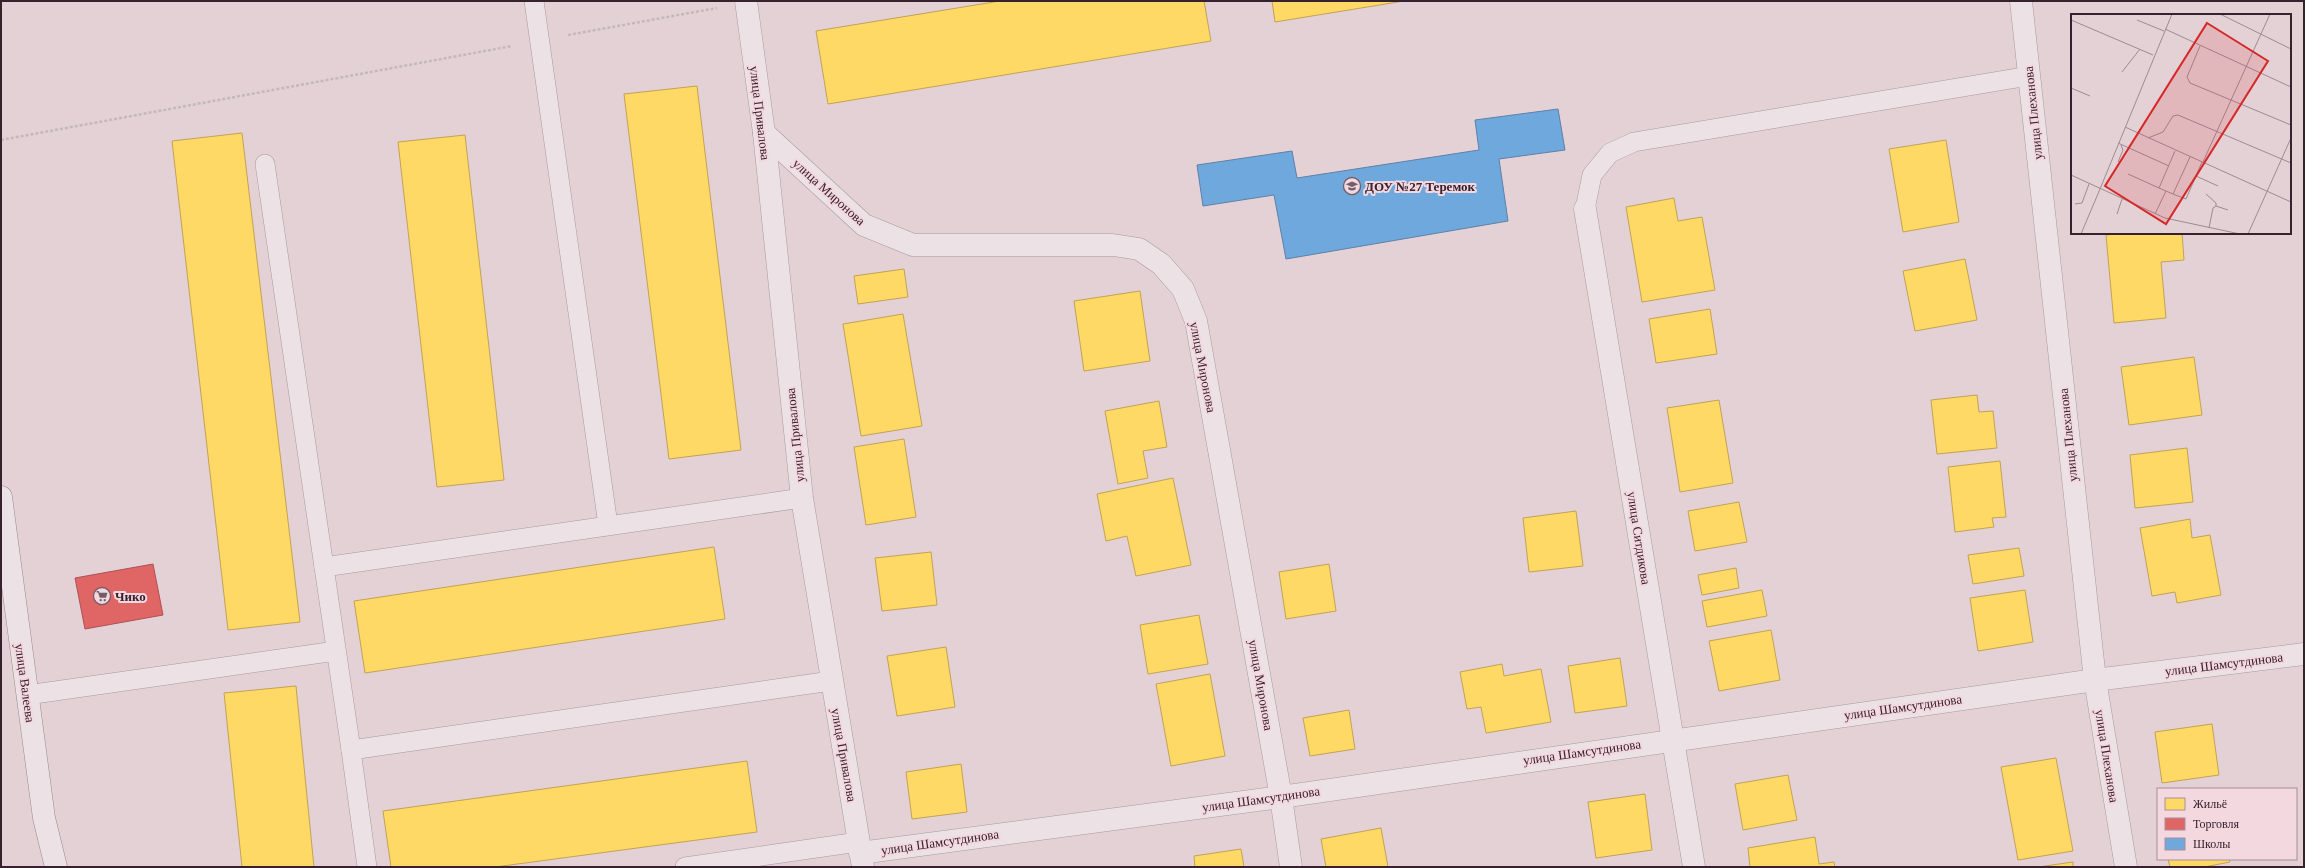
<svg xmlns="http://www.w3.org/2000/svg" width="2305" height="868" font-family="Georgia,serif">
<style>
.homes{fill:#ffd966;stroke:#c3a255}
.shops{fill:#e06666;stroke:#ad5155}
.schools{fill:#6fa8dc;stroke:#5e80a8}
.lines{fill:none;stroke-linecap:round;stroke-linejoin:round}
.lane-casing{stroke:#a9999f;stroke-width:20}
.street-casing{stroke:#a9999f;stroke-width:23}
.secondary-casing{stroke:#98898f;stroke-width:23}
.path{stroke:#c4b8bc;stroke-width:2.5;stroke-dasharray:3 2;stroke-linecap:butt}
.lane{stroke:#ece1e4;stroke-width:19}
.street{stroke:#ece1e4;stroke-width:22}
.secondary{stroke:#ece1e4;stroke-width:22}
.labels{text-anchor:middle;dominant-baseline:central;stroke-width:4;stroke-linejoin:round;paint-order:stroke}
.street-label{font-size:13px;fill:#37212d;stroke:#f3d8e0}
.poi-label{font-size:13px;font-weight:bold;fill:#37212d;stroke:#f3d8e0;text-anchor:start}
.inset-road{fill:none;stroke:#9e8b92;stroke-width:1}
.view{fill:#d62828;fill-opacity:0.15;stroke:#d62828;stroke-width:2}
.inset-edge{fill:none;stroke:#37212d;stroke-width:2}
</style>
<rect width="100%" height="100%" fill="#e3d1d6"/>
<g class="homes">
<polygon points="1000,1 1204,1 1211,41 828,104 816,31"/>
<polygon points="1272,1 1404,1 1275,22"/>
<polygon points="697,86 741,450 669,459 624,94"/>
<polygon points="242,133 300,622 228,630 172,141"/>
<polygon points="465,135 504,480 437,487 398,142"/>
<polygon points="1946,140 1959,222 1903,232 1889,149"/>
<polygon points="1674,198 1678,221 1702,217 1715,290 1642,302 1626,207"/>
<polygon points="2123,233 2182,233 2184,260 2161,262 2166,318 2114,323 2106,235"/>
<polygon points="1965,259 1977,320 1915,331 1903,271"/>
<polygon points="904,269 908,297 858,304 854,276"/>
<polygon points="1140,291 1150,361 1084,371 1074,301"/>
<polygon points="1710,309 1717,354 1656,363 1649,319"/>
<polygon points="903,314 922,426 861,436 843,324"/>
<polygon points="2194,357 2202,415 2129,425 2121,367"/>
<polygon points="1977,395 1979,412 1993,411 1997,448 1937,454 1931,400"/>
<polygon points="1719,400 1733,483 1680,492 1667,408"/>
<polygon points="1159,401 1167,447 1143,451 1148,478 1118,484 1105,411"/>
<polygon points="904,439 916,517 866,525 854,447"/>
<polygon points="2187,448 2193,502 2135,508 2130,455"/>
<polygon points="2000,461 2006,517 1992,518 1994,527 1955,532 1948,467"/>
<polygon points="1173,478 1191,565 1136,576 1127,536 1106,541 1097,494"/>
<polygon points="1739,502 1747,542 1695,551 1688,511"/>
<polygon points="1576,511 1583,566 1529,572 1523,518"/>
<polygon points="2190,519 2192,538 2210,535 2221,595 2177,603 2175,592 2152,596 2140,528"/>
<polygon points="714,547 725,619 365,673 354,601"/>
<polygon points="2019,548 2024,576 1973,584 1968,555"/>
<polygon points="931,552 937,605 882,611 875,558"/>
<polygon points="1329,564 1336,611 1286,619 1279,572"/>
<polygon points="1736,568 1739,588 1702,595 1698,575"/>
<polygon points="1762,590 1767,616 1707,627 1702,601"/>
<polygon points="2025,590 2033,642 1978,651 1970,598"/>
<polygon points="1199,615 1208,664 1148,674 1140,625"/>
<polygon points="1771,630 1780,680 1719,691 1709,641"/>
<polygon points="946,647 955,707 897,716 887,656"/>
<polygon points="1620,658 1627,706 1575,713 1568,666"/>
<polygon points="1502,664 1504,676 1541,669 1551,722 1486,733 1481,707 1467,709 1460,672"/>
<polygon points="1210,674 1225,756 1171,766 1156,684"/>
<polygon points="296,686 314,867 242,867 224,693"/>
<polygon points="1349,710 1355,749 1310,756 1303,718"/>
<polygon points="2212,724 2219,775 2162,783 2155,732"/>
<polygon points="2056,758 2073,851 2018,860 2001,767"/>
<polygon points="747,761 757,832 495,867 391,867 383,811"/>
<polygon points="961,764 967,812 912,819 906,772"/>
<polygon points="1788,775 1797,820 1743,830 1735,784"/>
<polygon points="1645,794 1652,850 1596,858 1588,802"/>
<polygon points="1381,828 1388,867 1326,867 1321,839"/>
<polygon points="1815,837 1819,864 1834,862 1835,867 1750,867 1748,848"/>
<polygon points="1241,849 1244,867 1195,867 1194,856"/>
<polygon points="2168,859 2229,859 2230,862 2204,867 2170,867"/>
<polygon points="2073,862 2073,867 2038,867"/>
</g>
<polygon class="shops" points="153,564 163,615 85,629 75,578"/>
<polygon class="schools" points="1558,109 1565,150 1499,159 1508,221 1286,259 1274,195 1203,206 1197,165 1292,151 1297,178 1479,150 1475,120"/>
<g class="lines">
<g class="lane-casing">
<g id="lane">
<polyline points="534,1 608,525"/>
<polyline points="265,164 324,567"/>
<polyline points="1585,209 1592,175 1610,153 1634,142 2029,76"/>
<polyline points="802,498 324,567 351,750 831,681"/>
<polyline points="27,695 336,651"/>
<polyline points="351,750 367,867"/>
<polyline points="685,867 858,842"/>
</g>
</g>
<g class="street-casing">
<g id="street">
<polyline points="746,1 764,133 802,498 863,867"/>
<polyline points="2021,1 2095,680 2126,867"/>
<polyline points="764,133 864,225 913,245 1113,245 1139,249 1161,264 1183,289 1196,321 1281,797 1291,867"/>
<polyline points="1585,209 1694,867"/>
<polyline points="860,853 1281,797 2095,680 2304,654"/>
</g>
</g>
<g class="secondary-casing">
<polyline id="secondary" points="1,497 44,818 56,867"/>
</g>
<g class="path">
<polyline points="568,35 717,8"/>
<polyline points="1,140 512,46"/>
</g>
<use href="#lane" class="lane"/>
<use href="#street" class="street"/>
<use href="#secondary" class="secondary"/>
</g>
<defs>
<g id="school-ring" transform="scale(0.9)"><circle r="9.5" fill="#f3d8e0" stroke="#735f68" stroke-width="1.5"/><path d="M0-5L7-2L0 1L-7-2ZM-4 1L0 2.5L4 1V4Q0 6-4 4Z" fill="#735f68"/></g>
<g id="supermarket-ring" transform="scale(0.9)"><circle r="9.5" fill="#f3d8e0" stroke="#735f68" stroke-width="1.5"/><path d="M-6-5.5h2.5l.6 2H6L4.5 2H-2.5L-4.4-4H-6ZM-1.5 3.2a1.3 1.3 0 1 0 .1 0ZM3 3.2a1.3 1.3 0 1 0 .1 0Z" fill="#735f68"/></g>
</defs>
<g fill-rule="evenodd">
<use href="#school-ring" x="1352" y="186"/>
<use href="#supermarket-ring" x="102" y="596"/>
</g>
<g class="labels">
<g class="street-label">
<text transform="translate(760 113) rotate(83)">улица Привалова</text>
<text transform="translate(2033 113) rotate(-96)">улица Плеханова</text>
<text transform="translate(829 192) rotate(42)">улица Миронова</text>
<text transform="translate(1203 367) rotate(79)">улица Миронова</text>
<text transform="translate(795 435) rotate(-96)">улица Привалова</text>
<text transform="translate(2068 435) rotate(-96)">улица Плеханова</text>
<text transform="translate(1639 538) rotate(81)">улица Ситдикова</text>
<text transform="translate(2224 664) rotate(-7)">улица Шамсутдинова</text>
<text transform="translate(25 683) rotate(82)">улица Валеева</text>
<text transform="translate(1261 685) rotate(80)">улица Миронова</text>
<text transform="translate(1903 707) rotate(-8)">улица Шамсутдинова</text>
<text transform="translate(1582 752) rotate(-8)">улица Шамсутдинова</text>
<text transform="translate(844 755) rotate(80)">улица Привалова</text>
<text transform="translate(2107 756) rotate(81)">улица Плеханова</text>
<text transform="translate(1261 799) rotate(-8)">улица Шамсутдинова</text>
<text transform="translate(940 842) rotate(-8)">улица Шамсутдинова</text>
</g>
<g class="poi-label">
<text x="1365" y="186">ДОУ №27 Теремок</text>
<text x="115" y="596">Чико</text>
</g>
</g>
<g transform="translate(2071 14)">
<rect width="220" height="220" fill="#e3d1d6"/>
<path class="inset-road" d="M149 0 220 35M0 6 82 41M66 6 93 17M94 15 220 73M129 32 116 63 119 69 220 111M51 58 69 35M0 74 19 82M54 113 220 188M77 124 92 118 102 102 107 101 220 149M47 129 98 152M104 137 88 174 102 180 119 143M47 148 52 136 50 131M132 148 199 0M57 160 88 174M0 161 94 204 169 220M125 162 147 172M29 175 101 0M102 180 115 185 131 148M135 180 145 189V192M4 190 11 189 18 170M46 200 51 185M84 200 95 177M138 214 142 194 145 192 157 196M10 220 29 175M177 220 220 124"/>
<path class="view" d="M136 9 197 47 95 210 34 172Z"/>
<rect width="220" height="220" class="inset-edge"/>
</g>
<rect width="2305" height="868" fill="none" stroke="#37212d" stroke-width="4"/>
<rect x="2157" y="788" width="140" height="72" fill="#f3d8e0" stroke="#a88f98"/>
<rect x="2165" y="798" width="20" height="12" fill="#ffd966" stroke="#a88f98"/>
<text x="2193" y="808" font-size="12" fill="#37212d">Жильё</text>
<rect x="2165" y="818" width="20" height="12" fill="#e06666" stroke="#a88f98"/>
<text x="2193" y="828" font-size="12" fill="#37212d">Торговля</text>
<rect x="2165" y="838" width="20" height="12" fill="#6fa8dc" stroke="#a88f98"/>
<text x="2193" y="848" font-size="12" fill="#37212d">Школы</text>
</svg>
